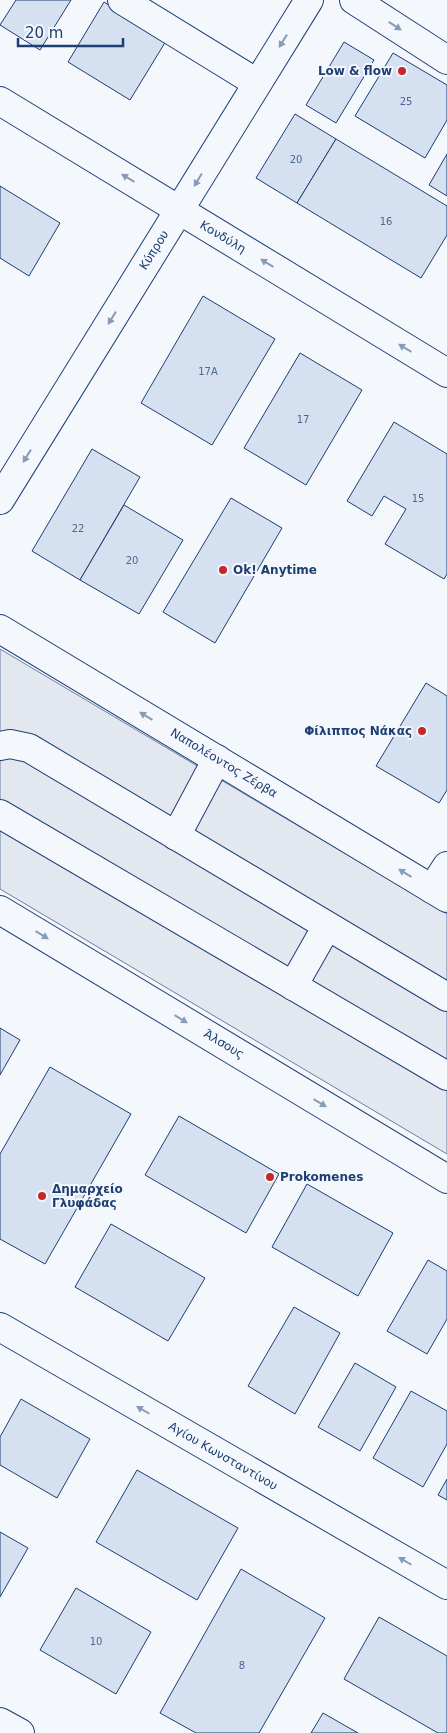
<svg xmlns="http://www.w3.org/2000/svg" width="447" height="1733" font-family="'DejaVu Sans',sans-serif">
<style>
.parking{fill:#e3e8f0;stroke:#687fa3}
.building{fill:#d5e0f0;stroke:#1d3f73}
.lines{fill:none;stroke-linecap:round;stroke-linejoin:round}
.minor-casing{stroke:#1d3f73;stroke-width:30}
.major-casing{stroke:#1d3f73;stroke-width:30}
.minor{stroke:#f4f7fb;stroke-width:28}
.major{stroke:#f4f7fb;stroke-width:28}
.oneway{fill:#889bb7}
.poi-dot{fill:#c62828;stroke:#f4f7fb;stroke-width:2}
.labels{text-anchor:middle;dominant-baseline:central;stroke-width:4;stroke-linejoin:round;paint-order:stroke}
.number-label{font-size:10px;fill:#4b6792}
.poi-label{font-size:12px;font-weight:bold;fill:#1d3f73;stroke:#f4f7fb;text-anchor:start}
.street-label{font-size:12px;fill:#1d3f73;stroke:#f4f7fb}
</style>
<rect width="100%" height="100%" fill="#f4f7fb"/>
<polygon class="parking" points="0,649 447,914 447,1154 0,889"/>
<g class="building">
<polygon points="16,0 71,0 40,50 0,25"/>
<polygon points="104,2 166,41 130,100 68,62"/>
<polygon points="344,42 374,60 336,123 306,105"/>
<polygon points="393,53 447,85 447,120 425,158 355,116"/>
<polygon points="295,114 336,139 297,203 256,178"/>
<polygon points="336,139 447,206 447,235 421,278 297,203"/>
<polygon points="447,154 447,196 429,185"/>
<polygon points="0,186 60,223 29,276 0,258"/>
<polygon points="203,296 275,339 212,445 141,403"/>
<polygon points="300,353 362,390 306,485 244,448"/>
<polygon points="394,422 447,454 447,574 444,579 385,544 406,509 384,496 372,516 347,501"/>
<polygon points="92,449 140,477 80,580 32,551"/>
<polygon points="231,498 282,528 215,643 163,612"/>
<polygon points="124,505 183,540 139,614 80,580"/>
<polygon points="426,683 447,696 447,790 439,803 376,766"/>
<polygon points="0,1028 20,1040 0,1075"/>
<polygon points="50,1067 131,1114 45,1264 0,1239 0,1154"/>
<polygon points="179,1116 279,1174 246,1233 145,1175"/>
<polygon points="307,1184 393,1233 358,1296 272,1247"/>
<polygon points="111,1224 205,1278 168,1341 75,1287"/>
<polygon points="428,1260 447,1271 447,1319 427,1354 387,1331"/>
<polygon points="294,1307 340,1333 295,1414 248,1386"/>
<polygon points="355,1363 396,1387 360,1451 318,1427"/>
<polygon points="411,1391 447,1411 447,1444 423,1487 373,1458"/>
<polygon points="21,1399 90,1439 57,1498 0,1465 0,1437"/>
<polygon points="137,1470 238,1528 197,1600 96,1542"/>
<polygon points="447,1479 447,1500 438,1495"/>
<polygon points="0,1532 28,1548 0,1597"/>
<polygon points="241,1569 325,1618 259,1733 196,1733 160,1713"/>
<polygon points="76,1588 151,1632 116,1694 40,1650"/>
<polygon points="379,1617 447,1656 447,1733 438,1733 344,1679"/>
<polygon points="323,1713 358,1733 311,1733"/>
</g>
<g class="lines">
<g class="minor-casing">
<g id="minor">
<polyline points="122,0 257,83"/>
<polyline points="354,0 447,60"/>
<polyline points="0,101 447,373"/>
<polyline points="0,500 309,0"/>
<polyline points="0,746 10,744 29,748 447,997"/>
<polyline points="0,814 447,1076"/>
<polyline points="176,836 217,759"/>
<polyline points="432,889 447,866"/>
<polyline points="0,910 447,1179"/>
<polyline points="293,986 327,926"/>
<polyline points="0,1327 447,1585"/>
<polyline points="0,1722 20,1733"/>
</g>
</g>
<g class="major-casing">
<polyline id="major" points="0,629 447,898"/>
</g>
<use href="#minor" class="minor"/>
<use href="#major" class="major"/>
</g>
<defs><path id="oneway-solid" d="M-6-.8H1V-3.2L6.5 0L1 3.2V.8H-6Z" transform="scale(1.25)"/></defs>
<g class="oneway">
<use href="#oneway-solid" transform="translate(395 26) rotate(33)"/>
<use href="#oneway-solid" transform="translate(283 41) rotate(122)"/>
<use href="#oneway-solid" transform="translate(128 178) rotate(-149)"/>
<use href="#oneway-solid" transform="translate(198 180) rotate(121)"/>
<use href="#oneway-solid" transform="translate(267 263) rotate(-149)"/>
<use href="#oneway-solid" transform="translate(112 318) rotate(122)"/>
<use href="#oneway-solid" transform="translate(405 348) rotate(-149)"/>
<use href="#oneway-solid" transform="translate(27 456) rotate(122)"/>
<use href="#oneway-solid" transform="translate(146 716) rotate(-149)"/>
<use href="#oneway-solid" transform="translate(405 873) rotate(-149)"/>
<use href="#oneway-solid" transform="translate(42 935) rotate(31)"/>
<use href="#oneway-solid" transform="translate(181 1019) rotate(31)"/>
<use href="#oneway-solid" transform="translate(320 1103) rotate(31)"/>
<use href="#oneway-solid" transform="translate(143 1410) rotate(-150)"/>
<use href="#oneway-solid" transform="translate(405 1561) rotate(-150)"/>
</g>
<g class="poi-dot">
<circle cx="402" cy="71" r="5"/>
<circle cx="223" cy="570" r="5"/>
<circle cx="422" cy="731" r="5"/>
<circle cx="270" cy="1177" r="5"/>
<circle cx="42" cy="1196" r="5"/>
</g>
<g class="labels">
<g class="number-label">
<text x="406" y="101">25</text>
<text x="296" y="159">20</text>
<text x="386" y="221">16</text>
<text x="208" y="371">17Α</text>
<text x="303" y="419">17</text>
<text x="418" y="498">15</text>
<text x="78" y="528">22</text>
<text x="132" y="560">20</text>
<text x="96" y="1641">10</text>
<text x="242" y="1665">8</text>
</g>
<g class="poi-label">
<text x="392" y="71" text-anchor="end">Low &amp; flow</text>
<text x="233" y="570">Ok! Anytime</text>
<text x="412" y="731" text-anchor="end">Φίλιππος Νάκας</text>
<text x="280" y="1177">Prokomenes</text>
<text x="52" y="1189">Δημαρχείο<tspan x="52" dy="14">Γλυφάδας</tspan></text>
</g>
<g class="street-label">
<text transform="translate(223 237) rotate(31)">Κονδύλη</text>
<text transform="translate(154 250) rotate(-58)">Κύπρου</text>
<text transform="translate(224 763) rotate(31)">Ναπολέοντος Ζέρβα</text>
<text transform="translate(224 1044) rotate(31)">Άλσους</text>
<text transform="translate(223 1456) rotate(30)">Αγίου Κωνσταντίνου</text>
</g>
</g>
<path d="M18 38v8h105v-8" fill="none" stroke="#1d3f73" stroke-width="2.5"/>
<text x="25" y="38" font-size="15" fill="#1d3f73" stroke="#f4f7fb" stroke-width="4" paint-order="stroke">20 m</text>
</svg>
